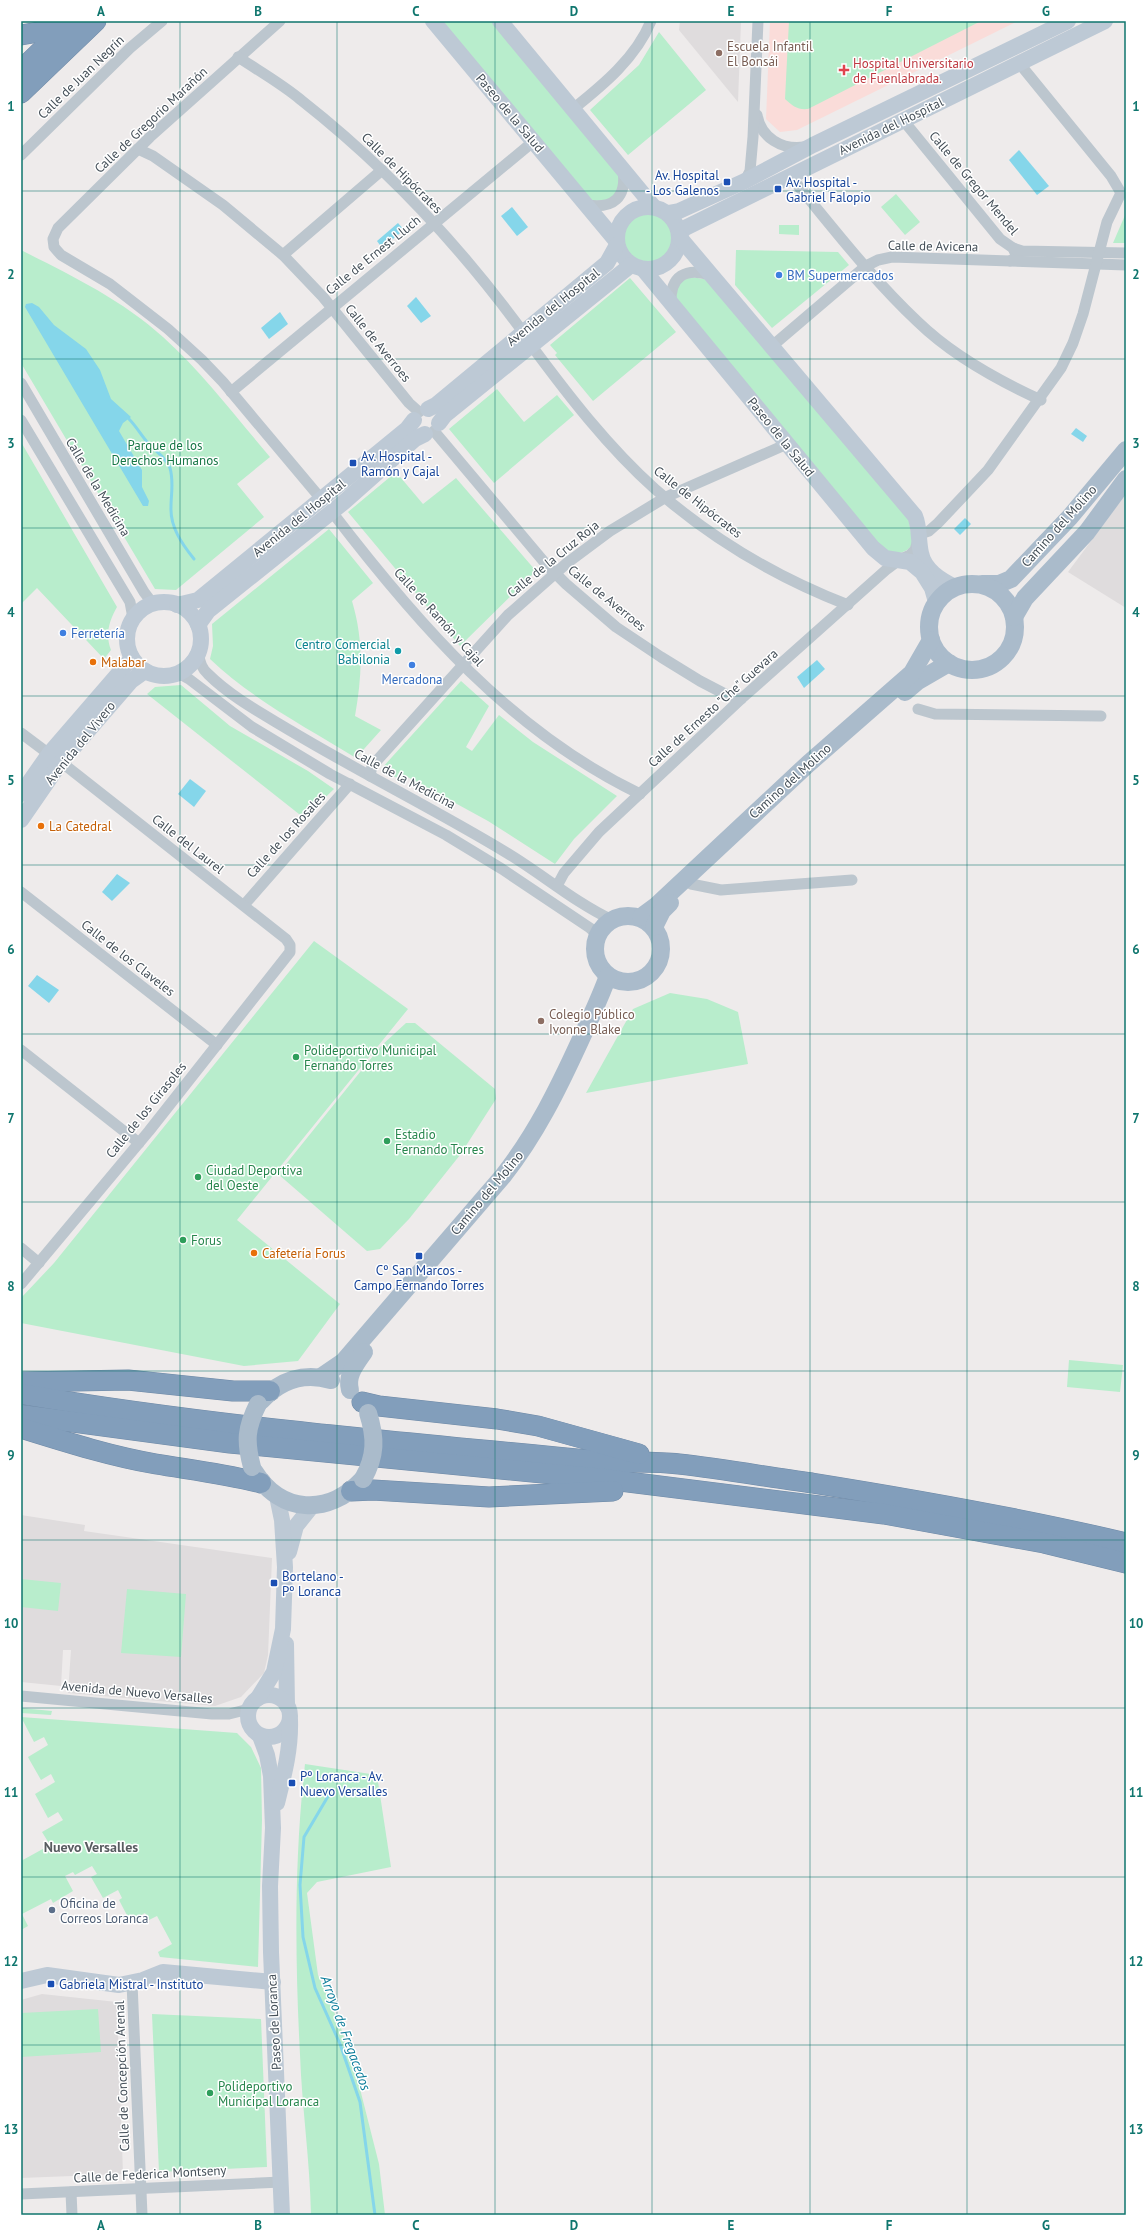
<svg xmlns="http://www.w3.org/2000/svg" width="1147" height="2236" font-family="'PT Sans',sans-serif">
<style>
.education{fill:#dfdcdd}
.medical{fill:#fadcd9}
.green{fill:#b8edcc}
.water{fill:#85d6ea}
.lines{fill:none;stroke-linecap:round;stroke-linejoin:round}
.stream{stroke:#85d6ea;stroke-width:3}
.highway-casing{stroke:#6e89a6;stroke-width:21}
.street{stroke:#bcc6ce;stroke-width:11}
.secondary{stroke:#bdc9d5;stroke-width:16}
.primary{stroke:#aabbcb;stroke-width:18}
.highway{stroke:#829ebb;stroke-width:20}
.primary-bridge{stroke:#aabbcb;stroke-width:18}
.grid{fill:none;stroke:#0f766e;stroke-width:1;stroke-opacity:0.55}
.education-dot{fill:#8d6e63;stroke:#fff;stroke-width:1.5}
.health-dot{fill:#e0444e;stroke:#fff;stroke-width:1.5}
.transit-dot{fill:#1a4fb4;stroke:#fff;stroke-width:1.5}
.shop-dot{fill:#3f7fe0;stroke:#fff;stroke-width:1.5}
.culture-dot{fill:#0f9aa8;stroke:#fff;stroke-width:1.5}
.food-dot{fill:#e8710a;stroke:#fff;stroke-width:1.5}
.leisure-dot{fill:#2e9e5b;stroke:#fff;stroke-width:1.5}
.service-dot{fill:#5c6f8a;stroke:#fff;stroke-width:1.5}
.labels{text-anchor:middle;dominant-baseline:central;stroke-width:3;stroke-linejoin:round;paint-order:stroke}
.education-label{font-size:13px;fill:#785e54;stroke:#fff;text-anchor:start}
.health-label{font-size:13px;fill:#be3a42;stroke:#fff;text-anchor:start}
.street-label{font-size:13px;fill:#444f58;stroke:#fff}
.transit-label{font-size:13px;fill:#164399;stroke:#fff;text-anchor:start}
.shop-label{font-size:13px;fill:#366cbe;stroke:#fff;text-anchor:start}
.park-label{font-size:13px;fill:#177746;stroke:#fff}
.culture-label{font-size:13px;fill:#0d838f;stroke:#fff;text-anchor:end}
.food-label{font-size:13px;fill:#c56008;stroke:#fff;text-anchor:start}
.leisure-label{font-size:13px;fill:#27864d;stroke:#fff;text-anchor:start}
.service-label{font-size:13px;fill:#4e5e75;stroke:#fff;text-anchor:start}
.neighbourhood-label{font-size:14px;font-weight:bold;fill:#585c60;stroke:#fff}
.water-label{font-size:14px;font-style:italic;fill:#0d7e9b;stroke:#fff}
.neatline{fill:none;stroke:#0f766e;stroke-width:1.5}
.grid-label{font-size:13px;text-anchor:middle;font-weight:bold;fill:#0f766e}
</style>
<rect width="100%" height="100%" fill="#eeebeb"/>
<g class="education">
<polygon points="680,21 741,21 738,102 679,30"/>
<polygon points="1126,494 1126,608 1068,572"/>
<polygon points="21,1515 85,1525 84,1531 272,1558 268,1655 264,1673 241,1697 215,1706 68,1693 71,1650 63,1650 61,1686 21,1682"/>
<polygon points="42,1994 117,2002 123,2174 21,2178 21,2000"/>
</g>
<polygon class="medical" points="770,21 1018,21 797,130 780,132 766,119"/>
<g class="green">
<polygon points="440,21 495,21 623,181 611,200 591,201"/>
<path d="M789 21H981L808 109C797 110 793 106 785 99Z"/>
<polygon points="659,32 706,90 628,155 590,110 639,65"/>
<polygon points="896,194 920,222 905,235 881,207"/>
<circle cx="648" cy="238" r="31"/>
<polygon points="1126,213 1126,243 1113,243"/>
<polygon points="779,225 799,225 799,235 779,234"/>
<path d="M21 250C70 275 121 299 163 337 203 373 235 416 270 457L237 484 264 517 176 590 155 589 21 363Z"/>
<polygon points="736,250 838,252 849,265 772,328 735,285"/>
<path d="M685 276 710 280 908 516 913 544C902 558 891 553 877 546L676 306 674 286Z"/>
<polygon points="630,278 676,332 593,401 555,355 557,353 550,345"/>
<polygon points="497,389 524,422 557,395 574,415 494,483 449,429"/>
<path d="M21 442 117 607C109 621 105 635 111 650L104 659 37 588 21 604Z"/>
<polygon points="396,472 423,504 456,478 536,571 460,646 348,512"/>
<path d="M329 529 373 583 352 601C364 641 362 676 355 716L381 730 356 758C306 727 253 700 210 659L213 646 212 624Z"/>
<polygon points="461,681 489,706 466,747 472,751 499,715 533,742 617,796 574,839 555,864 488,821 404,775 401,780 382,770 382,768"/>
<polygon points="181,685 230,726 308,771 334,789 304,818 147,694 155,687"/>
<polygon points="314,941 408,1009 237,1220 340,1304 298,1361 244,1366 21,1323 21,1298 54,1263"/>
<polygon points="670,993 707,999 738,1012 748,1064 586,1093 633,1009"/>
<polygon points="406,1023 415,1023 495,1089 496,1099 460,1155 409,1219 380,1249 367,1251 278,1174 381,1046"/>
<polygon points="1069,1360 1123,1365 1120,1392 1067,1387"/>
<polygon points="21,1579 61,1583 58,1611 21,1607"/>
<polygon points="127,1589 186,1594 181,1657 121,1653"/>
<polygon points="21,1708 52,1711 51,1715 21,1713"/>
<polygon points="21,1717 237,1733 251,1747 261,1768 262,1820 258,1967 160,1957 158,1952 172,1944 157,1916 149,1920 145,1913 130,1921 119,1900 122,1898 118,1890 103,1898 91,1877 97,1874 92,1866 75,1875 73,1872 65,1876 73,1891 53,1903 51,1899 22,1914 28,1926 21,1930 21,1861 50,1845 42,1832 63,1820 58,1812 48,1818 35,1794 55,1782 51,1774 41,1780 29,1759 28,1757 48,1745 44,1737 34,1742"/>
<path d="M305 1764 377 1775 391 1867 317 1882 307 1893 318 1975 341 2028 357 2077 379 2164 385 2215H311C310 2161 302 2108 300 2055 295 1958 294 1861 305 1764Z"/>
<polygon points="98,2009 101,2052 21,2057 21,2013"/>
<polygon points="152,2014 261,2019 267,2167 159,2172"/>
</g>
<g class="water">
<polygon points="1019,150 1049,186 1037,195 1009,160"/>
<polygon points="512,207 528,227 517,236 501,216"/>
<polygon points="398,223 404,230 382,248 377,241"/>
<polygon points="416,297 431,316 421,323 407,306"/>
<polygon points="32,303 39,307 54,325 86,349 100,370 111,399 131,417 123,423 119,431 142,470 142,487 149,501 148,506 143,506 25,307 26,304"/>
<polygon points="280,312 288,324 269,339 261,328"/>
<polygon points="1076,428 1087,436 1083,442 1071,434"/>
<polygon points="965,518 971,524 960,535 954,529"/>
<polygon points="817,660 825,669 804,688 797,677"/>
<polygon points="190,779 206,791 194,807 178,794"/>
<polygon points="117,874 130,883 112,901 102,892"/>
<polygon points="37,975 59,990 49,1003 28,986"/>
</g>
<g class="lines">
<g class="stream">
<path d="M129 419C136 426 141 435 148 443 155 451 166 457 170 468 174 482 171 493 171 507 170 527 182 544 194 559"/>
<polyline points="330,1793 304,1837 300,1885 303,1937 315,1988 340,2044 360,2102 375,2215"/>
</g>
<g class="highway-casing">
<g id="highway">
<polyline points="21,35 44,31 58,21"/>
<polyline points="21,70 72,21"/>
<polyline points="21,93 96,21"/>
<polyline points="21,1382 128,1380 233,1391 270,1391"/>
<path d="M21 1394C212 1426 407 1443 600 1461 626 1463 653 1461 679 1464 723 1469 768 1477 812 1483 918 1500 1022 1518 1126 1543"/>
<polyline points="362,1402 379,1406 497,1419 538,1426 639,1454"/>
<polyline points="21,1415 230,1443 604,1479 884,1514 1044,1543 1126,1563"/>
<path d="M21 1428C66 1442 110 1456 156 1464 192 1470 226 1474 261 1483"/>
<polyline points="351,1491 373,1490 489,1497 613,1491"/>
</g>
</g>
<g class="street">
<polyline points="280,21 150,137 58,228 53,239 54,247 61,255 110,284 168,329 202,360 223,382 322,500"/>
<path d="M238 57C259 71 282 84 301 100 385 166 460 246 523 332"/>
<path d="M573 109C603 85 636 58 651 21"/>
<path d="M757 115C761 138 782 150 804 147"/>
<polyline points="903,120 1000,239 1013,248 1017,257 1010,261"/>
<polyline points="138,149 153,156 223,205 283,255 323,297 409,403 419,412"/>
<polyline points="21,155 130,48 162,21"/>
<path d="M790 176C831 225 871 278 918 322 952 355 997 380 1041 400"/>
<polyline points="745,181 750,171 753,137 758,21"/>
<path d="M587 205C613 209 627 198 623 170"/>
<polyline points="1013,248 1022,251 1126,253"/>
<polyline points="283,255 382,170"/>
<path d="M671 303C670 276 686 267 710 275"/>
<path d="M531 345C568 395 608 447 655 489 712 539 778 578 848 605"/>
<polyline points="771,347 866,266 878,260 892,257 1126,265"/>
<polyline points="21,383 144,592 153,604"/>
<polyline points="231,392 534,141"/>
<polyline points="21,420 130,602 133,618"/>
<polyline points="434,431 545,563 566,584 616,627 661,657 700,681 725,694 741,699"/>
<path d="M332 512C417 623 511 732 640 794"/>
<path d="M198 653C200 661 201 668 208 674 231 697 263 714 291 731 361 773 436 810 507 853 542 874 574 902 612 920"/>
<polyline points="178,673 189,679 252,727 330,774 446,835 502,869 590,928 598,935"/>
<polyline points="918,709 935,714 1101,716"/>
<polyline points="21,733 49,754"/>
<polyline points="370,776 372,766 508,615 567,563 610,531 666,497 787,444"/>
<polyline points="691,884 721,890 852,880"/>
<polyline points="557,886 564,873 599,832 741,699 887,569 899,560 910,555 915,550 920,534 929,531 938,523 988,470 1061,368 1073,343 1083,314 1107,222 1121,193 1111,176 1019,63"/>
<polyline points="21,892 217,1045"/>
<polyline points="244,905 350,784"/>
<polyline points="21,1050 139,1143"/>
<polyline points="21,1248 39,1263"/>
<polyline points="21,1284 149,1131 290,952 290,945 286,939 61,762"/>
<polyline points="21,1696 212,1714 229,1714 249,1709"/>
<polyline points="132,1983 142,2215"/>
<polyline points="71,2192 72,2215"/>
<polyline points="21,2194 281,2182"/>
</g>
<g class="secondary">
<polyline points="433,21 617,242"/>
<polyline points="500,21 653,206"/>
<circle cx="648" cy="238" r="31"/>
<polyline points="668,213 679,211 745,181 813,145 1068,21"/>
<polyline points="679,234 685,228 1105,21"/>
<path d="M680 238 915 516C920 528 918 540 921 553 924 570 941 580 955 587"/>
<polyline points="643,269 873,548 885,558 910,562 922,572 932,588 936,602"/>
<polyline points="428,409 436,405 607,263 617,245"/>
<polyline points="439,423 445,415 631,265"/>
<circle cx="164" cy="639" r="37"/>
<polyline points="177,605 198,600 407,429 414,420"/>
<polyline points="198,625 208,611 344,502 415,439 425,434"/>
<polyline points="21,794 49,754 132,658"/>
<polyline points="21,820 61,762 131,681 145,671"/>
<polyline points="289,1552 296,1526 312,1506"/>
<polyline points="286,1644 287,1706"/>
<circle cx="269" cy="1716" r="21"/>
<polyline points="258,1698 274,1672 283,1629 285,1567 282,1520 277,1496"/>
<polyline points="260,1736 267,1755 271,1776 273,1828 270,1886 271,1952 282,2215"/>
<path d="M277 1803C284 1775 291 1749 290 1720"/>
<polyline points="21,1981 47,1975 119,1985 143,1980 163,1972 273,1982"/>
</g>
<g class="primary">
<polyline points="982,584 999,584 1011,579 1070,517 1126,450"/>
<circle cx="972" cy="627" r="43"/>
<polyline points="1014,617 1025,598 1087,532 1126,479"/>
<polyline points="905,692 918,681 949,663"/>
<circle cx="628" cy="949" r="33"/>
<polyline points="641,917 656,906 808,764 912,673 931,640"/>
<polyline points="654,927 662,911 670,903"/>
<path d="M321 1377 343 1362 503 1176C536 1134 558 1089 580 1041 590 1019 600 998 608 976"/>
<path d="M350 1390C346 1375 356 1364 364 1352"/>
<path d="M261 1401C280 1380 304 1372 331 1380"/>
<path d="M254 1471C281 1514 328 1516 362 1480"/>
</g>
<use href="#highway" class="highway"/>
<g class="primary-bridge">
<path d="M252 1467C245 1441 246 1428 258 1404"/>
<path d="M363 1479C376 1456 376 1438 368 1413"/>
</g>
</g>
<path class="grid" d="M180 21V2215M337 21V2215M495 21V2215M652 21V2215M810 21V2215M967 21V2215M21 191H1126M21 359H1126M21 528H1126M21 696H1126M21 865H1126M21 1034H1126M21 1202H1126M21 1371H1126M21 1540H1126M21 1708H1126M21 1877H1126M21 2045H1126"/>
<g class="education-dot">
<circle cx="719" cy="53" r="4"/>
<circle cx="541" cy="1021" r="4"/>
</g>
<path class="health-dot" d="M842 64h4v4h4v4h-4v4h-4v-4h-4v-4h4z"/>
<g class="transit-dot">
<rect x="723" y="178" width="8" height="8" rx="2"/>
<rect x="774" y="185" width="8" height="8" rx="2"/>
<rect x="349" y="459" width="8" height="8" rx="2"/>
<rect x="415" y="1252" width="8" height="8" rx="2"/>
<rect x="270" y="1579" width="8" height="8" rx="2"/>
<rect x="288" y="1779" width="8" height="8" rx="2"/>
<rect x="47" y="1980" width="8" height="8" rx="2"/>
</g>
<g class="shop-dot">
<circle cx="779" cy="275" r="4"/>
<circle cx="63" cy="633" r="4"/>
<circle cx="412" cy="665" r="4"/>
</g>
<circle class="culture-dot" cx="398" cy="651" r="4"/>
<g class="food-dot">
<circle cx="93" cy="662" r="4"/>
<circle cx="41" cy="826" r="4"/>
<circle cx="254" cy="1253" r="4"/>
</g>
<g class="leisure-dot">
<circle cx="296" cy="1057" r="4"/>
<circle cx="387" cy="1141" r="4"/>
<circle cx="198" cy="1177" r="4"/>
<circle cx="183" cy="1240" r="4"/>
<circle cx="210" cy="2093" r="4"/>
</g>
<circle class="service-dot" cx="52" cy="1910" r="4"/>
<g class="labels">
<g class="education-label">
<text x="727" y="46">Escuela Infantil<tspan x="727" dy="15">El Bonsái</tspan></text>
<text x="549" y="1014">Colegio Público<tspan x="549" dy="15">Ivonne Blake</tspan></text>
</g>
<g class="health-label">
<text x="853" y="63">Hospital Universitario<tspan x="853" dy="15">de Fuenlabrada.</tspan></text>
</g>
<g class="street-label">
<text transform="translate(81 77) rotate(-44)">Calle de Juan Negrín</text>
<text transform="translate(510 113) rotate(50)">Paseo de la Salud</text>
<text transform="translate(151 120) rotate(-43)">Calle de Gregorio Marañón</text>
<text transform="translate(891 126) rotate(-26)">Avenida del Hospital</text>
<text transform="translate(402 173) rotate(45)">Calle de Hipócrates</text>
<text transform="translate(974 183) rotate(50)">Calle de Gregor Mendel</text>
<text transform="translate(933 246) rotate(1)">Calle de Avicena</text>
<text transform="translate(373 255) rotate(-39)">Calle de Ernest Lluch</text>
<text transform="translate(553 307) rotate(-39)">Avenida del Hospital</text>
<text transform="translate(378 343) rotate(51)">Calle de Averroes</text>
<text transform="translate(781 437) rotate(51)">Paseo de la Salud</text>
<text transform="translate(98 487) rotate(59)">Calle de la Medicina</text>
<text transform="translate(698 502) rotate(38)">Calle de Hipócrates</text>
<text transform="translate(299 518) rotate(-39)">Avenida del Hospital</text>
<text transform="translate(1059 526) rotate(-48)">Camino del Molino</text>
<text transform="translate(553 559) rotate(-39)">Calle de la Cruz Roja</text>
<text transform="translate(607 598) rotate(39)">Calle de Averroes</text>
<text transform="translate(439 617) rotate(48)">Calle de Ramón y Cajal</text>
<text transform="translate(713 708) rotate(-42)">Calle de Ernesto "Che" Guevara</text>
<text transform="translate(80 743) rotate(-51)">Avenida del Vivero</text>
<text transform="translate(405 779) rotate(28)">Calle de la Medicina</text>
<text transform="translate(790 781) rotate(-42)">Camino del Molino</text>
<text transform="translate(286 835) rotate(-48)">Calle de los Rosales</text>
<text transform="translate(188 844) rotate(38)">Calle del Laurel</text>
<text transform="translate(128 958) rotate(38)">Calle de los Claveles</text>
<text transform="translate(146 1110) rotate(-51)">Calle de los Girasoles</text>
<text transform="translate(487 1193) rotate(-50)">Camino del Molino</text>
<text transform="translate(137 1692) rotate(5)">Avenida de Nuevo Versalles</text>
<text transform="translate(274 2022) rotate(-93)">Paseo de Loranca</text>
<text transform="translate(122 2076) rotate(-92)">Calle de Concepción Arenal</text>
<text transform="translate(150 2174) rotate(-3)">Calle de Federica Montseny</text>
</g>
<g class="transit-label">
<text x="719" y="175" text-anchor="end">Av. Hospital<tspan x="719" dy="15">- Los Galenos</tspan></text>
<text x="786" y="182">Av. Hospital -<tspan x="786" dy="15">Gabriel Falopio</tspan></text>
<text x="361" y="456">Av. Hospital -<tspan x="361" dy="15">Ramón y Cajal</tspan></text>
<text x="419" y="1270" text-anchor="middle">Cº San Marcos -<tspan x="419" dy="15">Campo Fernando Torres</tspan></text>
<text x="282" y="1576">Bortelano -<tspan x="282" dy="15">Pº Loranca</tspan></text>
<text x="300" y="1776">Pº Loranca - Av.<tspan x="300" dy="15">Nuevo Versalles</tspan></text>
<text x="59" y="1984">Gabriela Mistral - Instituto</text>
</g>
<g class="shop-label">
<text x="787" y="275">BM Supermercados</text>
<text x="71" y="633">Ferretería</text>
<text x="412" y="679" text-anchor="middle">Mercadona</text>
</g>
<g class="park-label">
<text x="165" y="445">Parque de los<tspan x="165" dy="15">Derechos Humanos</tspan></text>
</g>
<g class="culture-label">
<text x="390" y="644">Centro Comercial<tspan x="390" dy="15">Babilonia</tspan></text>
</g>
<g class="food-label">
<text x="101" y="662">Malabar</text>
<text x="49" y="826">La Catedral</text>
<text x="262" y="1253">Cafetería Forus</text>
</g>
<g class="leisure-label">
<text x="304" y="1050">Polideportivo Municipal<tspan x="304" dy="15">Fernando Torres</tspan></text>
<text x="395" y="1134">Estadio<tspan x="395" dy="15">Fernando Torres</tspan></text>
<text x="206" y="1170">Ciudad Deportiva<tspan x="206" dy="15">del Oeste</tspan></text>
<text x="191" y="1240">Forus</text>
<text x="218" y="2086">Polideportivo<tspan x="218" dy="15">Municipal Loranca</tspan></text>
</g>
<g class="service-label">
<text x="60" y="1903">Oficina de<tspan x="60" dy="15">Correos Loranca</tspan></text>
</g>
<g class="neighbourhood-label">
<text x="91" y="1847">Nuevo Versalles</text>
</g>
<g class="water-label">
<text transform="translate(346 2033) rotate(70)">Arroyo de Fregacedos</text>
</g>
</g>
<rect width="1147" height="2236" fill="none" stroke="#ffffff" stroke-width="44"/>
<rect x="22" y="22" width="1103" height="2192" class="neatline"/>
<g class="grid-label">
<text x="101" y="16">A</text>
<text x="258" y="16">B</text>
<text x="416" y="16">C</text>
<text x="574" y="16">D</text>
<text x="731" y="16">E</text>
<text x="889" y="16">F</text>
<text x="1046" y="16">G</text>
<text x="11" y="111">1</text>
<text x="1136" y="111">1</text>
<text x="11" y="279">2</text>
<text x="1136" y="279">2</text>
<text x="11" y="448">3</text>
<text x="1136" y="448">3</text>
<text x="11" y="617">4</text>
<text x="1136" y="617">4</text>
<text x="11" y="785">5</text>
<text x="1136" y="785">5</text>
<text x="11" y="954">6</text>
<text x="1136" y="954">6</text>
<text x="11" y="1123">7</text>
<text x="1136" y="1123">7</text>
<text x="11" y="1291">8</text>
<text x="1136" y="1291">8</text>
<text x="11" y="1460">9</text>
<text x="1136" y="1460">9</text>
<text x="11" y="1628">10</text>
<text x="1136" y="1628">10</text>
<text x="11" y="1797">11</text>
<text x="1136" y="1797">11</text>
<text x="11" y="1966">12</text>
<text x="1136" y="1966">12</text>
<text x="11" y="2134">13</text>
<text x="1136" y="2134">13</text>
<text x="101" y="2230">A</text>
<text x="258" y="2230">B</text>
<text x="416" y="2230">C</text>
<text x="574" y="2230">D</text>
<text x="731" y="2230">E</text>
<text x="889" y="2230">F</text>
<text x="1046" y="2230">G</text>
</g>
</svg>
